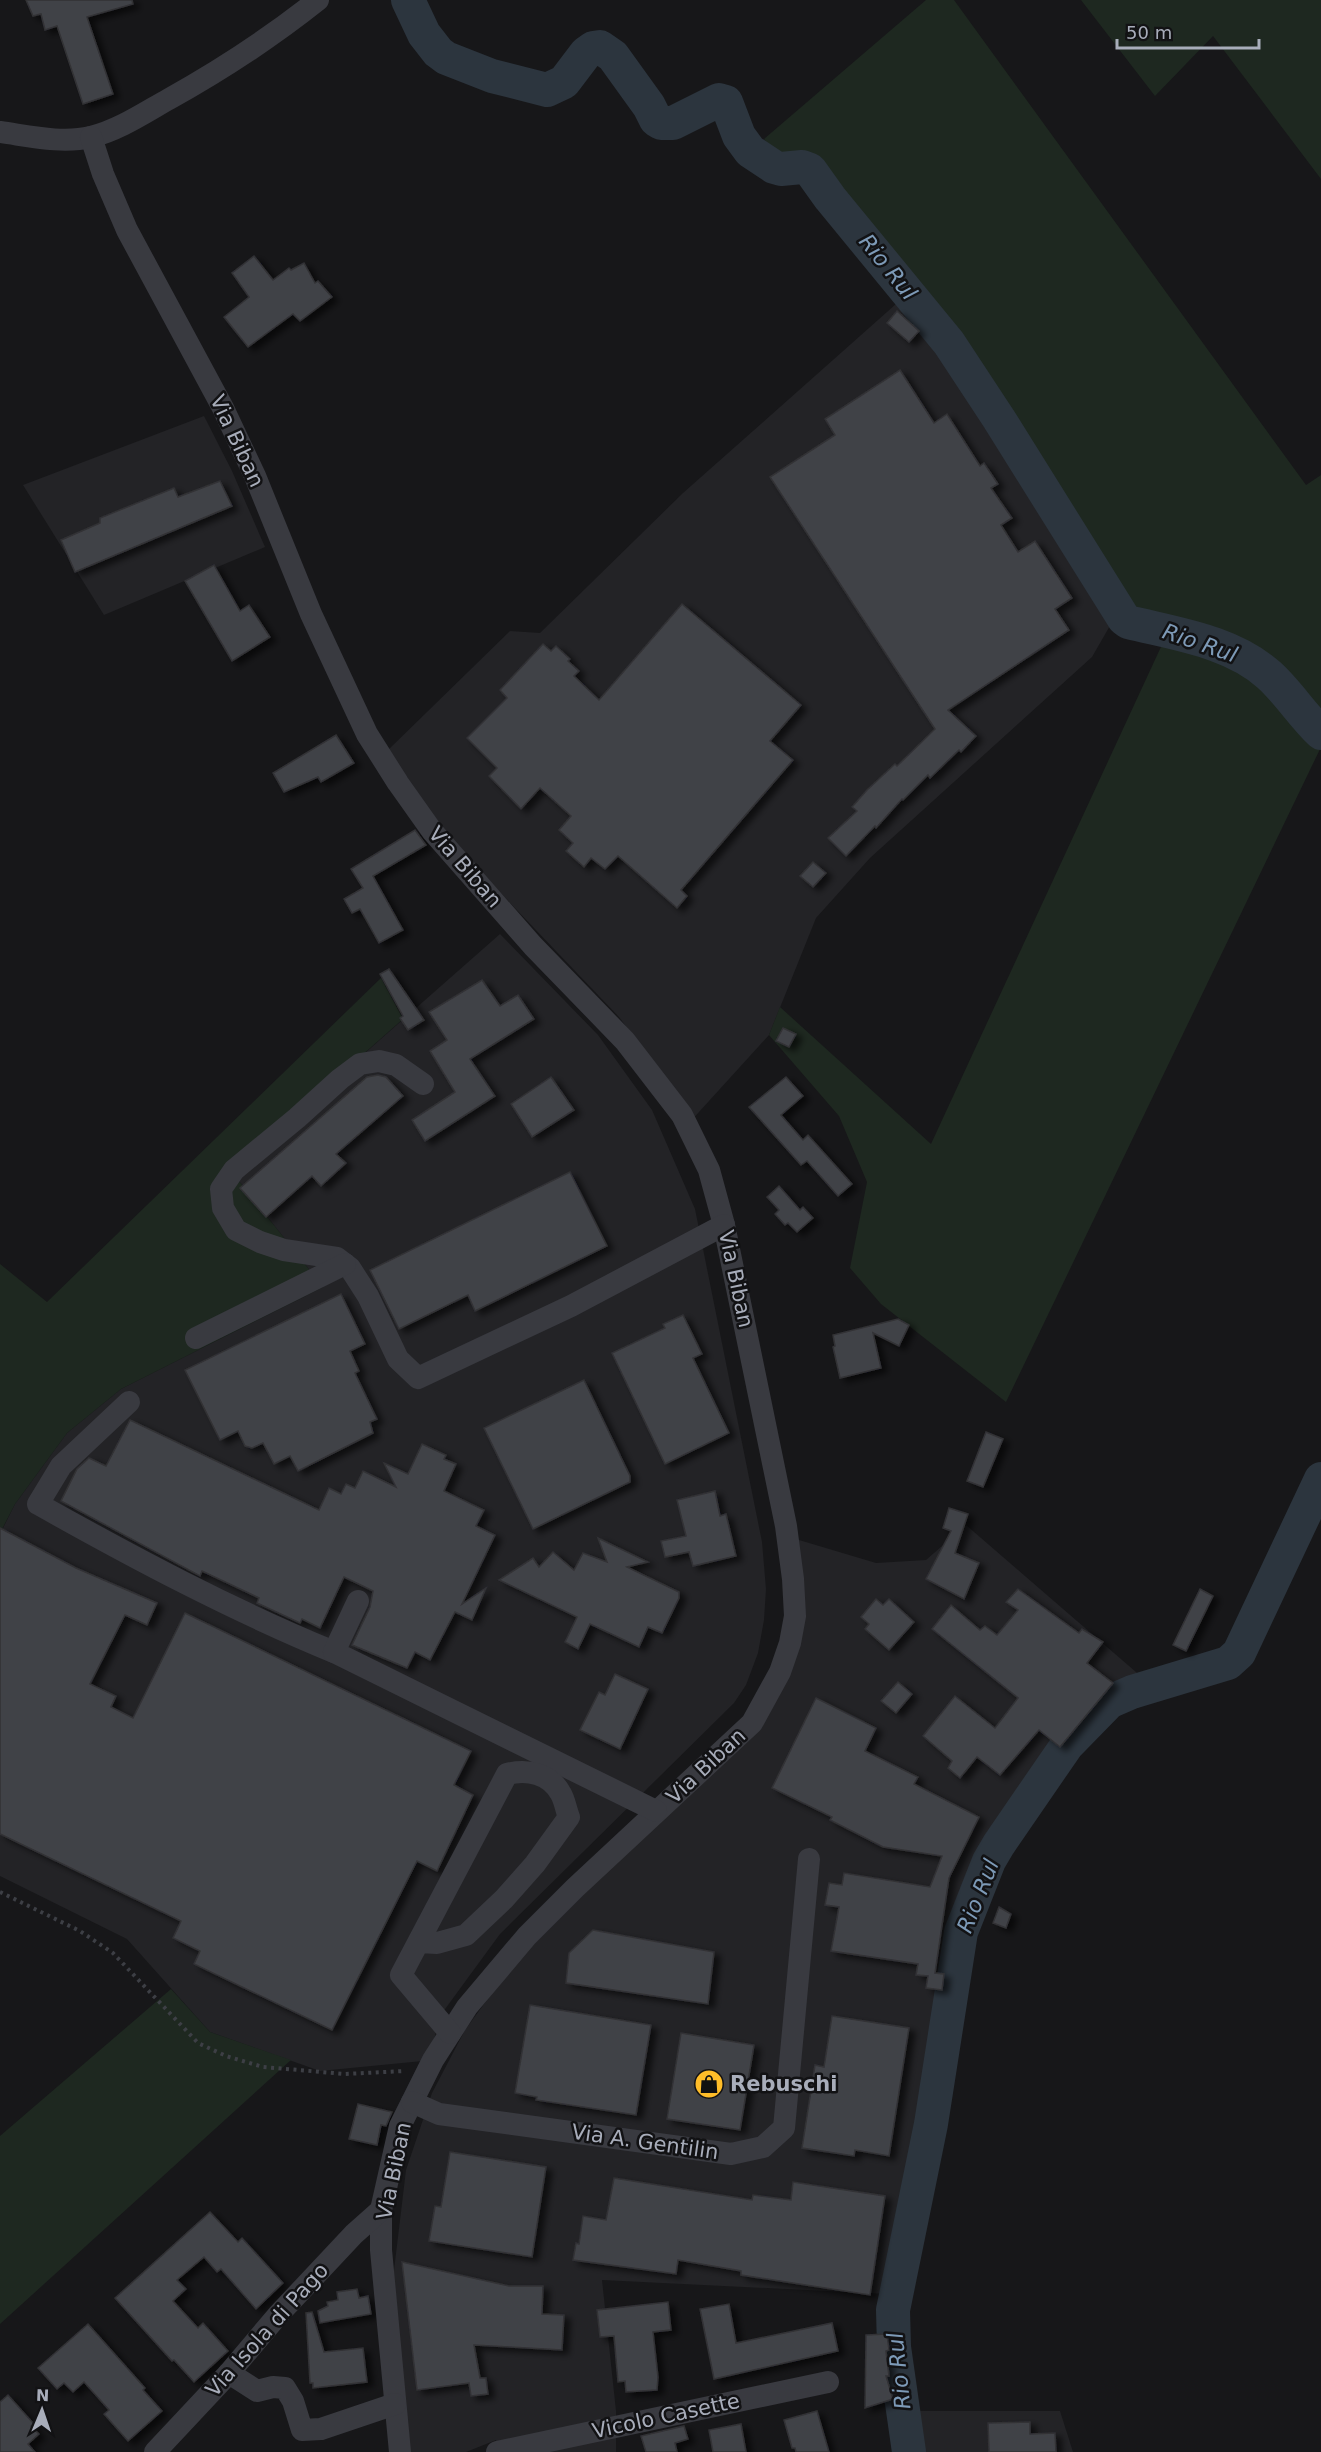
<svg xmlns="http://www.w3.org/2000/svg" width="1321" height="2452" font-family="'DejaVu Sans',sans-serif">
<style>
.built{fill:#232326}
.green{fill:#1e2820}
.lines{fill:none;stroke-linecap:round;stroke-linejoin:round}
.river{stroke:#2c353e;stroke-width:34}
.building{fill:#414246;stroke:#313135;stroke-width:1.5;filter:url(#shadow)}
.path{stroke:#3d3f45;stroke-width:4;stroke-dasharray:3 4.5;stroke-linecap:butt}
.minor{stroke:#393a40;stroke-width:22}
.labels{text-anchor:middle;dominant-baseline:central;stroke-width:5;stroke-linejoin:round;paint-order:stroke}
.street-label{font-size:21px;fill:#a8adba;stroke:#121214}
.poi-label{font-size:21px;font-weight:bold;fill:#a8adba;stroke:#121214;text-anchor:start}
.water-label{font-size:22px;font-style:italic;fill:#7d9ab7;stroke:#121214}
</style>
<defs>
<filter id="shadow"><feDropShadow dx="6" dy="4" stdDeviation="3" flood-color="#0009"/></filter>
</defs>
<rect width="100%" height="100%" fill="#171719"/>
<g class="built">
<polygon points="896,304 940,354 992,433 1111,624 1092,657 870,858 816,918 769,1035 689,1123 677,1095 619,1017 472,863 420,801 386,752 510,631 540,633 683,493"/>
<polygon points="204,416 232,471 265,547 104,615 23,485"/>
<polygon points="500,934 598,1035 652,1110 695,1209 762,1542 766,1589 764,1620 758,1653 746,1685 734,1703 500,1934 440,2016 434,2040 433,2060 320,2071 210,2032 127,1939 0,1876 0,1534 15,1504 67,1433 121,1389 323,1287 231,1171"/>
<polygon points="966,1525 1166,1698 1116,1715 1097,1731 1080,1750 1011,1849 989,1892 973,1942 958,2020 941,2131 907,2295 602,2280 616,2411 616,2452 497,2452 496,2440 466,2452 401,2452 392,2287 406,2170 432,2093 465,2030 522,1952 703,1776 785,1660 789,1537 876,1563 926,1560"/>
<polygon points="911,2411 1060,2411 1073,2452 918,2452"/>
</g>
<g class="green">
<polygon points="926,0 954,0 1306,485 1321,475 1321,747 1006,1402 881,1304 850,1268 867,1182 839,1116 769,1035 780,1007 931,1144 1166,636 1148,629 1111,624 992,433 940,354 898,307 764,139"/>
<polygon points="1081,0 1321,0 1321,179 1213,36 1155,96"/>
<polygon points="381,978 403,1019 231,1171 323,1287 121,1389 67,1433 15,1504 0,1533 0,1264 47,1302"/>
<polygon points="171,1989 210,2032 291,2060 0,2324 0,2136"/>
</g>
<g class="lines">
<g class="river">
<path d="M408 0 424 34 438 52 446 58 492 76 547 90 564 82 586 53 593 48 600 47 613 56 649 106 656 120 661 123H673L719 100 726 102 739 136 750 151 774 167 781 169 802 167 810 170 830 198 949 343 999 419 1124 619 1128 622C1176 634 1231 641 1269 675 1288 692 1302 715 1321 733"/>
<polyline points="909,2452 894,2347 893,2310 931,2124 961,1932 989,1861 999,1844 1067,1745 1109,1702 1132,1692 1228,1663 1239,1653 1321,1479"/>
</g>
</g>
<g class="building">
<polygon points="26,0 132,0 133,4 87,17 113,94 83,104 57,26 45,30 41,14 33,16"/>
<polygon points="254,256 273,280 289,268 291,270 304,263 315,283 318,281 332,297 300,321 293,314 248,347 224,317 249,297 232,273"/>
<polygon points="897,311 919,331 909,342 887,323"/>
<polygon points="900,370 934,423 947,414 980,466 984,463 998,484 991,488 1012,518 1001,525 1018,552 1035,541 1072,598 1055,609 1069,630 948,710 976,736 961,752 959,750 930,778 928,775 903,800 902,799 876,828 875,826 846,856 828,838 857,811 852,807 867,790 895,764 897,766 935,729 770,477 835,435 825,419"/>
<polygon points="220,481 232,506 75,572 61,540 100,523 100,518 174,488 178,497"/>
<polygon points="214,565 240,611 249,605 270,637 232,661 185,581"/>
<polygon points="682,604 801,705 770,741 793,760 681,890 687,896 677,908 618,856 605,869 591,858 584,867 566,851 573,843 559,830 571,816 540,788 521,809 489,776 497,768 467,738 507,698 500,690 543,644 551,651 556,646 570,659 568,661 579,671 574,676 599,700"/>
<polygon points="336,735 354,763 321,782 318,777 284,792 273,773"/>
<polygon points="415,830 426,845 373,876 403,930 379,943 360,909 352,913 344,899 363,888 351,869"/>
<polygon points="813,862 826,873 813,887 800,876"/>
<polygon points="389,969 424,1020 408,1030 400,1018 403,1016 380,974"/>
<polygon points="482,980 500,1006 518,995 534,1019 470,1059 495,1096 425,1141 412,1120 455,1092 430,1051 447,1040 429,1012"/>
<polygon points="783,1028 796,1034 789,1047 776,1041"/>
<polygon points="378,1075 386,1077 403,1096 336,1154 346,1163 321,1186 312,1176 266,1217 240,1188 367,1077"/>
<polygon points="551,1077 574,1110 532,1137 511,1104"/>
<polygon points="786,1077 803,1096 781,1115 803,1140 808,1135 852,1184 838,1196 807,1161 801,1165 749,1107"/>
<polygon points="570,1172 607,1246 475,1311 468,1295 399,1329 370,1270"/>
<polygon points="779,1186 800,1210 803,1207 813,1218 797,1232 788,1223 785,1225 775,1214 779,1210 767,1197"/>
<polygon points="341,1294 365,1344 350,1351 359,1371 355,1373 377,1419 370,1422 373,1433 298,1471 290,1456 274,1464 263,1443 252,1448 245,1446 238,1431 220,1440 185,1370"/>
<polygon points="683,1315 702,1354 693,1358 729,1433 665,1464 612,1353 665,1328 663,1324"/>
<polygon points="898,1319 909,1325 899,1346 873,1333 881,1368 840,1378 833,1347 835,1346 833,1335"/>
<polygon points="584,1380 630,1476 630,1482 533,1529 484,1428"/>
<polygon points="130,1420 319,1510 329,1488 341,1494 346,1484 355,1488 363,1471 396,1487 384,1463 408,1474 422,1444 446,1455 444,1459 456,1464 444,1491 484,1510 476,1526 495,1535 462,1604 486,1588 472,1620 455,1612 430,1660 415,1652 407,1668 352,1645 370,1607 373,1591 344,1577 320,1628 302,1619 300,1623 257,1603 259,1598 202,1571 200,1576 61,1501 77,1469 89,1458 106,1466"/>
<polygon points="986,1432 1003,1439 983,1487 967,1481"/>
<polygon points="715,1491 720,1516 726,1514 736,1556 693,1566 689,1552 665,1557 661,1541 686,1536 677,1500"/>
<polygon points="949,1508 968,1514 955,1553 979,1563 964,1599 926,1579 951,1531 943,1528"/>
<polygon points="0,1528 76,1568 157,1603 147,1625 125,1615 90,1684 116,1696 111,1707 133,1718 185,1613 471,1751 454,1785 473,1795 437,1871 417,1861 332,2030 194,1964 200,1951 173,1938 181,1921 0,1834"/>
<polygon points="598,1538 648,1562 627,1567 679,1592 679,1598 662,1633 648,1627 639,1647 590,1624 578,1649 565,1642 577,1617 499,1580 533,1558 539,1567 553,1552 574,1570 583,1553 607,1562"/>
<polygon points="1018,1589 1079,1633 1082,1629 1103,1642 1087,1663 1113,1683 1060,1747 1039,1730 1000,1775 977,1757 960,1778 948,1768 952,1761 923,1736 955,1696 995,1728 1018,1698 932,1629 951,1605 980,1630 985,1626 997,1635 1018,1610 1006,1602"/>
<polygon points="1200,1589 1213,1596 1186,1651 1173,1645"/>
<polygon points="876,1599 883,1605 889,1599 914,1622 889,1650 865,1629 869,1624 861,1617"/>
<polygon points="615,1674 648,1689 620,1749 580,1730 599,1692 605,1695"/>
<polygon points="898,1682 912,1694 896,1713 881,1701"/>
<polygon points="816,1698 876,1728 865,1751 918,1777 914,1784 979,1817 949,1878 935,1973 944,1974 942,1990 926,1988 928,1976 916,1975 918,1964 831,1951 839,1907 825,1905 829,1883 842,1885 844,1873 930,1887 942,1856 883,1847 830,1820 832,1817 772,1788"/>
<polygon points="999,1907 1011,1914 1006,1928 993,1923"/>
<polygon points="593,1930 714,1952 708,2004 566,1983 569,1953"/>
<polygon points="530,2005 651,2025 636,2115 536,2100 537,2097 515,2093"/>
<polygon points="832,2016 909,2028 889,2156 855,2150 854,2156 802,2148 815,2065 824,2067"/>
<polygon points="681,2033 754,2045 740,2130 667,2119"/>
<polygon points="358,2104 392,2112 386,2126 381,2125 377,2145 349,2139"/>
<polygon points="450,2152 546,2167 532,2257 429,2241 435,2206 441,2207"/>
<polygon points="614,2178 752,2200 753,2195 791,2200 793,2182 885,2196 870,2295 741,2275 741,2271 678,2260 676,2274 573,2260 576,2243 579,2244 583,2216 606,2220"/>
<polygon points="210,2212 238,2242 242,2238 283,2283 256,2309 221,2269 217,2272 204,2257 177,2280 186,2289 173,2301 198,2328 203,2323 228,2351 194,2382 174,2360 172,2361 115,2298"/>
<polygon points="402,2262 509,2286 543,2286 542,2314 564,2315 562,2350 474,2345 480,2378 486,2378 488,2394 471,2396 469,2383 417,2390"/>
<polygon points="357,2289 359,2298 368,2296 371,2314 320,2323 318,2311 328,2306 327,2302 338,2300 337,2292"/>
<polygon points="668,2302 671,2330 653,2332 658,2377 657,2390 626,2392 625,2381 618,2382 614,2336 600,2337 597,2310"/>
<polygon points="729,2304 736,2343 832,2323 838,2351 714,2379 700,2309"/>
<polygon points="312,2312 324,2352 363,2348 367,2382 313,2388 313,2383 310,2383 306,2313"/>
<polygon points="88,2324 145,2388 143,2390 162,2411 128,2441 104,2414 109,2410 84,2382 73,2392 64,2383 57,2389 38,2368"/>
<polygon points="887,2334 889,2350 886,2351 889,2376 886,2376 893,2399 865,2408 866,2335"/>
<polygon points="8,2395 34,2424 31,2426 39,2434 28,2444 35,2452 0,2452 0,2402"/>
<polygon points="817,2411 829,2452 796,2452 795,2448 792,2448 784,2420"/>
<polygon points="1030,2422 1030,2434 1055,2433 1056,2452 989,2452 988,2423"/>
<polygon points="741,2424 746,2452 713,2452 709,2430"/>
<polygon points="684,2426 688,2439 675,2443 677,2452 646,2452 641,2436"/>
</g>
<g class="lines">
<polyline class="path" points="0,1892 80,1931 113,1953 198,2043 226,2056 263,2067 345,2074 405,2071"/>
<g class="minor">
<path d="M0 132C29 136 62 144 91 137 119 130 144 113 169 99 223 69 269 39 318 0"/>
<polyline points="91,137 103,174 127,230 223,408 255,476 311,614 367,734 398,783 432,831 533,946 625,1041 682,1115 709,1170 724,1225 786,1526 793,1579 795,1616 790,1643 780,1672 752,1723 575,1888 527,1936 467,2007 433,2060 400,2126 381,2210 381,2250 400,2452"/>
<polyline points="423,1084 396,1065 379,1061 360,1064 340,1079 297,1118 234,1170 221,1189 223,1208 236,1230 260,1242 284,1250 337,1258 350,1268 368,1296 398,1359 418,1378 571,1306 724,1225"/>
<polyline points="196,1338 345,1264"/>
<path d="M129 1402 61 1466 38 1504C134 1558 232 1610 334 1652"/>
<polyline points="358,1601 334,1652 656,1811"/>
<path d="M419 1942 437 1943 466 1935 504 1899 535 1864 569 1817C566 1810 565 1801 561 1794 550 1773 527 1769 507 1774L401 1975 450 2033"/>
<polyline points="412,2102 439,2114 731,2154 763,2147 784,2128 809,1859"/>
<polyline points="229,2373 257,2391 273,2387 285,2388 293,2401 302,2430 321,2429 395,2404"/>
<polyline points="155,2452 229,2373 278,2315 354,2234 381,2210"/>
<polyline points="497,2452 828,2382"/>
</g>
</g>
<defs>
<g id="shop-disc" transform="scale(1.5)"><circle r="9.5" fill="#ffbd29" stroke="#121214"/><path d="M-5-2.5h2.3a2.7 3.5 0 0 1 5.4 0H5L5.5 6h-11ZM-1.5-2.5h3a1.5 2.3 0 0 0-3 0Z" fill="#111"/></g>
</defs>
<g fill-rule="evenodd">
<use href="#shop-disc" x="709" y="2084"/>
</g>
<g class="labels">
<g class="street-label">
<text transform="translate(237 441) rotate(65)">Via Biban</text>
<text transform="translate(465 867) rotate(49)">Via Biban</text>
<text transform="translate(736 1279) rotate(78)">Via Biban</text>
<text transform="translate(706 1766) rotate(-43)">Via Biban</text>
<text transform="translate(645 2142) rotate(8)">Via A. Gentilin</text>
<text transform="translate(394 2171) rotate(-78)">Via Biban</text>
<text transform="translate(267 2330) rotate(-48)">Via Isola di Pago</text>
<text transform="translate(666 2416) rotate(-12)">Vicolo Casette</text>
</g>
<g class="poi-label">
<text x="730" y="2084">Rebuschi</text>
</g>
<g class="water-label">
<text transform="translate(888 267) rotate(51)">Rio Rul</text>
<text transform="translate(1200 643) rotate(19)">Rio Rul</text>
<text transform="translate(978 1896) rotate(-68)">Rio Rul</text>
<text transform="translate(899 2371) rotate(-96)">Rio Rul</text>
</g>
</g>
<g transform="translate(42 2410) rotate(2)" stroke="#121214" stroke-width="4.5" paint-order="stroke">
<path d="M0-4.5L10 22L0 15L-10 22Z" fill="#a8adba"/>
<text y="-9" font-size="16" font-weight="bold" text-anchor="middle" fill="#a8adba">N</text>
</g>
<path d="M1117 39v9h142v-9" fill="none" stroke="#a8adba" stroke-width="3"/>
<text x="1126" y="39" font-size="18" fill="#a8adba" stroke="#121214" stroke-width="4.5" paint-order="stroke">50 m</text>
</svg>
